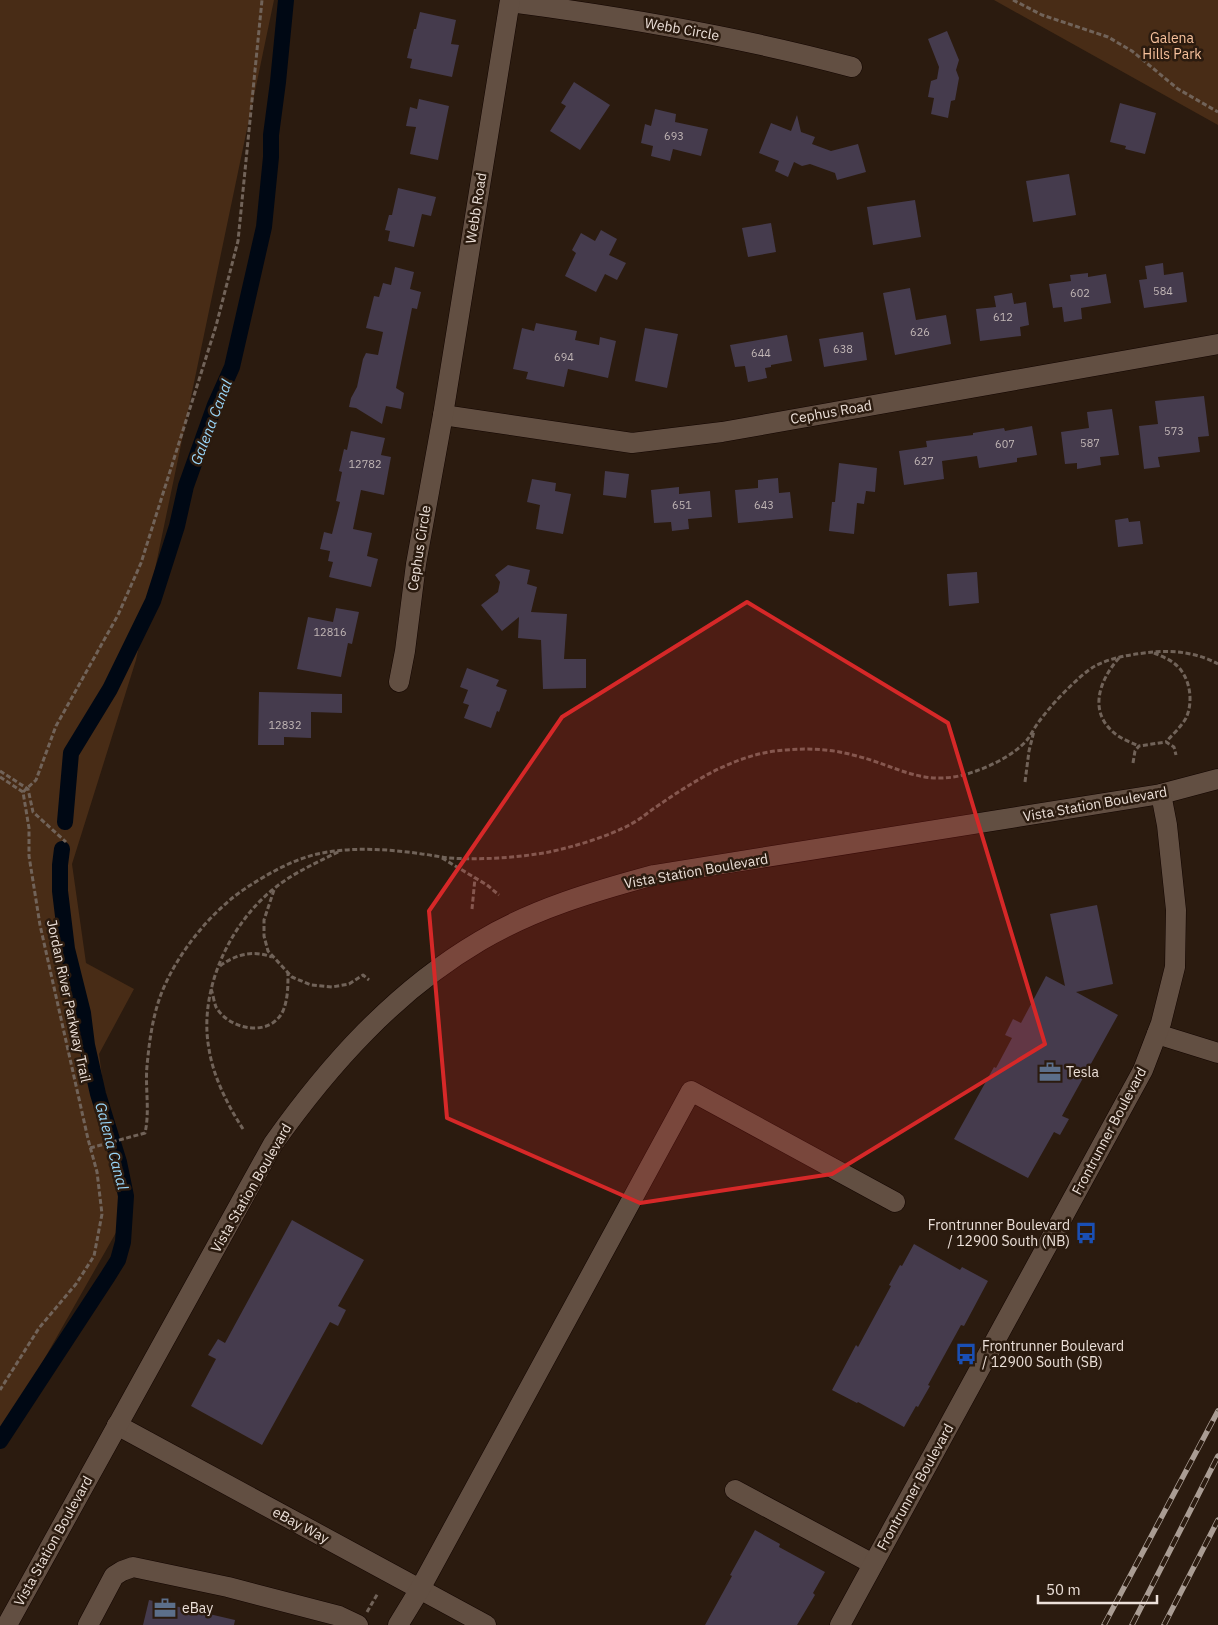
<svg xmlns="http://www.w3.org/2000/svg" width="1218" height="1625" font-family="'IBM Plex Sans',sans-serif">
<style>
.green{fill:#482c16}
.lines{fill:none;stroke-linecap:round;stroke-linejoin:round}
.canal{stroke:#000814;stroke-width:16}
.building{fill:#453b4d}
.minor-casing{stroke:#130500;stroke-width:21}
.path{stroke:#716359;stroke-width:3;stroke-dasharray:5 2.5;stroke-linecap:butt}
.minor{stroke:#624f42;stroke-width:20}
.rail-casing{stroke:#aa9d94;stroke-width:5.5}
.rail{stroke:#2b1b0f;stroke-width:4;stroke-dasharray:11;stroke-linecap:butt}
.marked{fill:#d62828;fill-opacity:0.2;stroke:#d62828;stroke-width:4;stroke-linejoin:round}
.labels{text-anchor:middle;dominant-baseline:central;stroke-width:5;stroke-linejoin:round;paint-order:stroke}
.number-label{font-size:11px;fill:#c2b7b6}
.street-label{font-size:14px;fill:#ece0d9;stroke:#2b1b0f}
.park-label{font-size:14px;fill:#f7c19c;stroke:#2b1b0f}
.poi-label{font-size:14px;fill:#ece0d9;stroke:#2b1b0f;text-anchor:start}
.water-label{font-size:15px;font-style:italic;fill:#99d5f8;stroke:#2b1b0f}
</style>
<rect width="100%" height="100%" fill="#2b1b0f"/>
<g class="green">
<polygon points="0,0 274,0 136,660 72,864 86,963 134,989 99,1054 122,1222 0,1437"/>
<polygon points="994,0 1218,0 1218,125"/>
</g>
<g class="lines">
<g class="canal">
<polyline points="65,822 71,753 110,689 153,601 177,526 186,486 215,405 232,367 264,227 271,157 271,135 278,82 286,0"/>
<polyline points="0,1441 108,1276 118,1260 123,1242 126,1196 119,1162 98,1094 87,1045 83,1013 67,949 60,891 60,865 62,849"/>
</g>
</g>
<g class="building">
<polygon points="420,12 456,20 451,44 459,45 452,77 410,68 412,59 407,58 414,29 416,29"/>
<polygon points="947,31 959,60 956,70 959,78 955,100 951,101 948,118 931,114 934,98 928,97 931,81 937,79 939,67 928,39"/>
<polygon points="574,82 610,105 580,150 550,131 566,106 561,103"/>
<polygon points="419,99 449,106 438,160 410,154 416,127 406,126 410,107 417,109"/>
<polygon points="1120,103 1156,113 1145,154 1125,149 1126,146 1110,142"/>
<polygon points="655,109 676,114 675,122 708,129 701,156 673,149 670,161 651,156 653,146 641,143 645,124 651,126"/>
<polygon points="797,115 801,132 815,137 812,144 831,151 858,144 866,172 837,180 835,173 810,164 802,166 794,162 788,177 775,171 779,161 759,153 771,123 791,131"/>
<polygon points="1069,174 1076,215 1033,222 1026,181"/>
<polygon points="398,188 436,197 431,216 422,214 414,247 388,241 390,231 385,230 389,215 392,215"/>
<polygon points="915,200 921,237 873,245 867,207"/>
<polygon points="771,223 776,252 748,257 742,228"/>
<polygon points="601,230 617,239 609,255 626,263 617,280 605,274 596,292 565,276 576,253 572,250 581,233 595,241"/>
<polygon points="1163,263 1164,275 1183,272 1187,302 1144,308 1139,280 1147,279 1145,266"/>
<polygon points="395,267 414,272 410,289 421,292 417,309 412,308 396,388 404,393 401,409 386,406 382,424 356,408 349,407 351,398 357,387 363,359 366,353 378,355 383,332 366,328 374,296 379,297 383,283 391,285"/>
<polygon points="1088,273 1088,277 1106,274 1111,303 1081,308 1082,319 1064,322 1062,307 1053,308 1049,284 1071,281 1070,275"/>
<polygon points="910,288 916,320 946,315 951,344 895,355 883,293"/>
<polygon points="1012,293 1014,304 1026,302 1029,325 1020,327 1021,336 980,341 976,309 996,307 994,296"/>
<polygon points="536,323 577,331 575,340 599,345 600,337 616,341 608,378 568,369 564,387 526,379 528,372 513,369 522,328 534,331"/>
<polygon points="645,328 678,334 667,388 635,381"/>
<polygon points="863,332 867,360 824,367 819,339"/>
<polygon points="787,335 792,361 771,365 771,367 765,368 767,378 748,382 745,366 735,367 730,345"/>
<polygon points="1204,396 1209,436 1198,437 1200,452 1158,457 1160,467 1144,469 1139,426 1158,424 1155,401"/>
<polygon points="1112,409 1119,455 1100,457 1101,465 1077,469 1077,463 1065,464 1061,432 1089,428 1087,412"/>
<polygon points="1032,426 1037,455 1017,458 1017,462 979,468 977,456 942,461 944,479 904,485 899,451 927,447 926,441 973,435 973,433 1004,428 1005,431"/>
<polygon points="351,431 385,438 381,455 391,457 384,495 361,490 353,529 372,533 367,556 378,559 371,587 329,577 333,562 328,561 330,551 320,549 324,532 332,534 340,502 336,501 342,472 339,471 344,449 347,450"/>
<polygon points="839,463 877,468 875,492 866,491 864,504 857,503 854,534 829,531 832,502 835,502"/>
<polygon points="605,471 629,474 626,498 603,495"/>
<polygon points="778,478 779,493 790,492 793,518 738,523 735,490 758,488 758,480"/>
<polygon points="532,479 556,483 555,491 571,494 563,534 536,529 540,505 527,502"/>
<polygon points="679,487 679,494 710,491 712,517 688,519 689,529 672,531 671,522 654,523 651,490"/>
<polygon points="1128,518 1129,522 1140,521 1143,544 1118,547 1115,520"/>
<polygon points="508,565 530,570 527,584 537,587 531,612 567,614 564,659 586,659 586,688 543,689 541,640 518,638 519,617 502,631 481,605 498,592 500,582 495,575"/>
<polygon points="977,572 979,603 949,606 947,574"/>
<polygon points="336,608 359,612 352,644 348,643 341,677 297,669 308,617 333,622"/>
<polygon points="467,668 499,680 496,686 507,690 499,712 497,711 491,728 464,718 469,705 463,703 468,690 460,687"/>
<polygon points="259,692 342,694 342,713 311,712 311,738 284,737 284,745 258,745"/>
<polygon points="1097,905 1113,984 1076,992 1118,1015 1062,1116 1069,1119 1060,1135 1054,1132 1028,1178 954,1139 994,1067 996,1068 1012,1038 1005,1035 1013,1019 1021,1023 1046,976 1065,986 1050,914"/>
<polygon points="292,1220 364,1260 338,1306 346,1310 338,1326 330,1322 262,1445 191,1406 216,1359 208,1355 218,1339 225,1343"/>
<polygon points="914,1244 960,1270 962,1267 988,1281 964,1326 961,1325 928,1385 930,1386 918,1407 916,1406 904,1427 858,1402 857,1403 832,1390 856,1345 858,1347 891,1286 889,1285 900,1265 902,1266"/>
<polygon points="755,1530 780,1544 779,1547 825,1572 813,1593 815,1595 797,1625 705,1625 732,1576 730,1575"/>
<polygon points="149,1600 235,1620 234,1625 143,1625"/>
</g>
<g class="lines">
<g class="minor-casing">
<g id="minor">
<path d="M510 2C625 17 740 37 852 67"/>
<polyline points="443,415 632,443 722,432 1218,344"/>
<polyline points="399,682 405,651 416,564 443,415 510,0"/>
<polyline points="1157,1034 1218,1053"/>
<polyline points="117,1425 486,1625"/>
<polyline points="735,1490 873,1564"/>
<path d="M7 1625 273 1144C329 1065 395 991 480 941 533 909 595 891 654 875L1161 794 1218 779"/>
<polyline points="88,1625 114,1576 122,1571 133,1567 228,1587 339,1616 358,1625"/>
<polyline points="398,1625 420,1589 691,1091 895,1202"/>
<polyline points="840,1625 1143,1070 1161,1023 1175,967 1176,910 1167,825 1161,794"/>
</g>
</g>
<g class="path">
<polyline points="1013,0 1042,15 1108,37 1132,51 1178,89 1218,112"/>
<path d="M1154 653C1161 656 1169 659 1175 664 1190 676 1194 701 1186 718 1181 727 1172 735 1166 742"/>
<path d="M1119 658C1101 678 1088 709 1112 731 1119 738 1130 742 1139 746"/>
<polyline points="1133,763 1135,751 1139,746 1166,742 1174,747 1176,755"/>
<polyline points="0,771 28,789 33,812 66,842"/>
<polyline points="0,777 23,792 29,828 29,856 40,925 88,1139 97,1172 102,1214 94,1256 76,1284 39,1328 0,1390"/>
<polyline points="1025,782 1029,751 1034,731"/>
<polyline points="23,792 36,780 56,726 118,615 141,563 216,326 238,241 262,0"/>
<polyline points="442,858 487,885 499,895"/>
<polyline points="274,890 264,920 264,936 268,951 292,977 311,985 332,987 349,984 363,975 369,980"/>
<polyline points="472,909 475,878"/>
<path d="M220 966C236 954 253 950 272 957"/>
<path d="M211 989C213 994 214 1002 216 1007 229 1030 270 1038 283 1011 288 999 288 986 288 973"/>
<path d="M243 1129C228 1106 213 1076 209 1049 198 991 230 922 276 887 295 872 318 862 340 851"/>
<path d="M90 1148 145 1133C150 1111 145 1088 147 1066 149 1044 152 1021 159 1000 173 958 211 910 249 886 271 872 296 858 322 853 355 847 389 849 422 854 431 855 440 857 449 858 482 860 516 858 549 852 573 847 610 836 631 824 639 820 646 814 653 809 694 781 736 753 786 750 809 748 831 749 853 755 899 766 925 790 976 771 993 765 1015 754 1027 740 1031 735 1034 728 1038 723 1049 707 1079 675 1095 666 1112 657 1134 654 1153 652 1175 650 1198 653 1218 664"/>
<polyline points="367,1612 378,1593"/>
</g>
<use href="#minor" class="minor"/>
<g class="rail-casing">
<g id="rail">
<polyline points="1104,1625 1218,1411"/>
<polyline points="1132,1625 1218,1456"/>
<polyline points="1164,1625 1218,1520"/>
</g>
</g>
<use href="#rail" class="rail"/>
</g>
<path class="marked" d="M747 602 948 723 1045 1044 832 1174 640 1203 447 1118 429 911 562 717Z"/>
<defs>
<g id="office-bare" transform="scale(1.725)"><path d="M-6-3h4V-5.5h4V-3h4V5H-6ZM-1-4.5V-3h2v-1.5ZM-6 0V1H6V0Z" fill="#5c6f8a" stroke="#2b1b0f" stroke-width="2.5" paint-order="stroke"/></g>
<g id="bus-bare" transform="scale(1.725)"><path d="M-5-6H5V4H4V6H2V4H-2V6H-4V4H-5ZM-3.5-4V0h7V-4ZM-3.5 1.2v1.5H-2V1.2ZM2 1.2v1.5H3.5V1.2Z" fill="#1a4fb4" stroke="#2b1b0f" stroke-width="2.5" paint-order="stroke"/></g>
</defs>
<g fill-rule="evenodd">
<use href="#office-bare" x="1050" y="1072"/>
<use href="#bus-bare" x="1086" y="1233"/>
<use href="#bus-bare" x="966" y="1354"/>
<use href="#office-bare" x="165" y="1608"/>
</g>
<g class="labels">
<g class="number-label">
<text x="674" y="136">693</text>
<text x="1163" y="291">584</text>
<text x="1080" y="293">602</text>
<text x="1003" y="317">612</text>
<text x="920" y="332">626</text>
<text x="843" y="349">638</text>
<text x="761" y="353">644</text>
<text x="564" y="357">694</text>
<text x="1174" y="431">573</text>
<text x="1090" y="443">587</text>
<text x="1005" y="444">607</text>
<text x="924" y="461">627</text>
<text x="365" y="464">12782</text>
<text x="682" y="505">651</text>
<text x="764" y="505">643</text>
<text x="330" y="632">12816</text>
<text x="285" y="725">12832</text>
</g>
<g class="street-label">
<text transform="translate(682 29) rotate(10)">Webb Circle</text>
<text transform="translate(476 208) rotate(-81)">Webb Road</text>
<text transform="translate(831 412) rotate(-10)">Cephus Road</text>
<text transform="translate(419 548) rotate(-81)">Cephus Circle</text>
<text transform="translate(1095 804) rotate(-10)">Vista Station Boulevard</text>
<text transform="translate(696 871) rotate(-10)">Vista Station Boulevard</text>
<text transform="translate(69 1001) rotate(78)">Jordan River Parkway Trail</text>
<text transform="translate(1109 1131) rotate(-62)">Frontrunner Boulevard</text>
<text transform="translate(251 1188) rotate(-60)">Vista Station Boulevard</text>
<text transform="translate(915 1487) rotate(-61)">Frontrunner Boulevard</text>
<text transform="translate(301 1525) rotate(28)">eBay Way</text>
<text transform="translate(53 1541) rotate(-61)">Vista Station Boulevard</text>
</g>
<g class="park-label">
<text x="1172" y="38">Galena<tspan x="1172" dy="16">Hills Park</tspan></text>
</g>
<g class="poi-label">
<text x="1066" y="1072">Tesla</text>
<text x="1070" y="1225" text-anchor="end">Frontrunner Boulevard<tspan x="1070" dy="16">/ 12900 South (NB)</tspan></text>
<text x="982" y="1346">Frontrunner Boulevard<tspan x="982" dy="16">/ 12900 South (SB)</tspan></text>
<text x="182" y="1608">eBay</text>
</g>
<g class="water-label">
<text transform="translate(211 422) rotate(-69)">Galena Canal</text>
<text transform="translate(112 1146) rotate(75)">Galena Canal</text>
</g>
</g>
<path d="M1038 1595v8h119v-8" fill="none" stroke="#ece0d9" stroke-width="2.5"/>
<text x="1046" y="1595" font-size="15" fill="#ece0d9" stroke="#2b1b0f" stroke-width="4" paint-order="stroke">50 m</text>
</svg>
